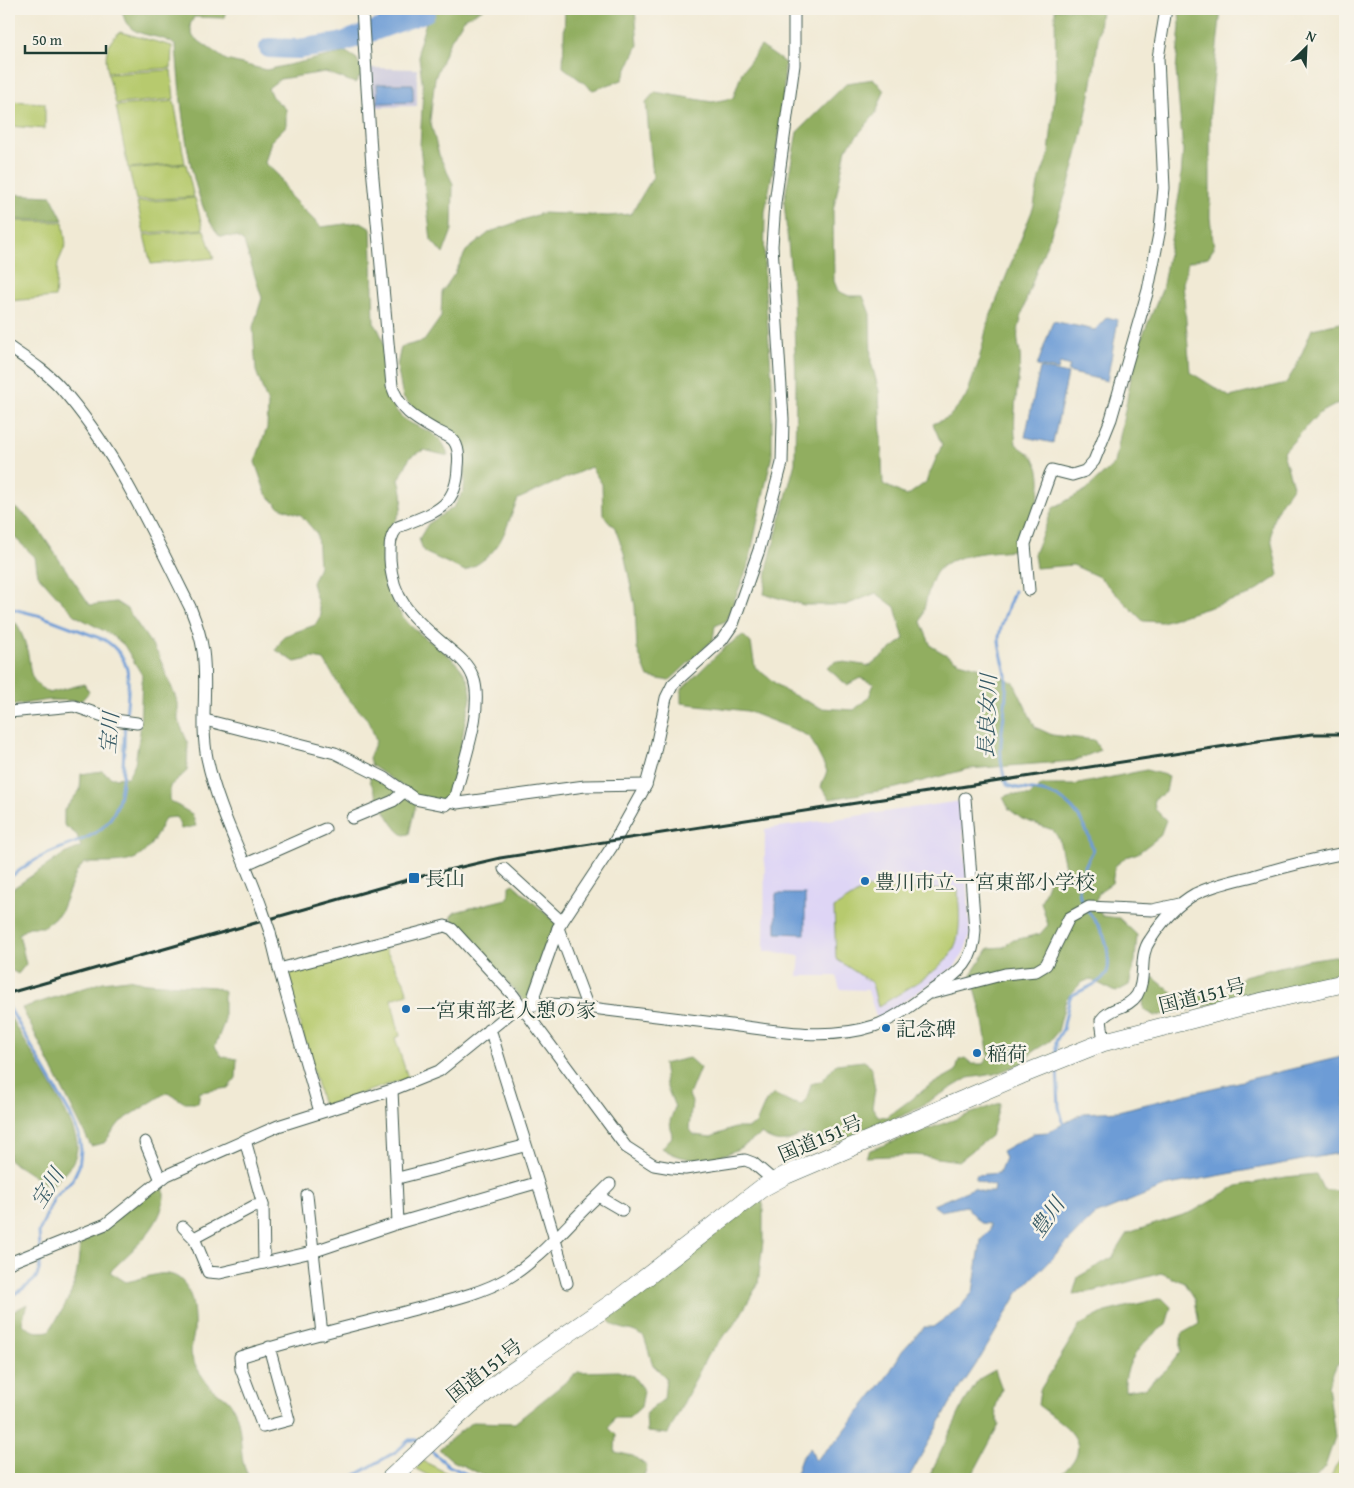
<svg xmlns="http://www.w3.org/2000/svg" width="1354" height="1488" font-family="'Gentium Book Plus','Noto Serif JP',serif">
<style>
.built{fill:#ded5f5}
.industrial{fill:#c3c1db}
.green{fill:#b7ca6e;stroke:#6b8451}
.forest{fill:#91ae61;stroke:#58764a}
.water{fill:#6d9cd6;stroke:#466c85}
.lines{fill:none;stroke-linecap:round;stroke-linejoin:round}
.stream{stroke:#6d9cd6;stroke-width:3}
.river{stroke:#6d9cd6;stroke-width:20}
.minor-casing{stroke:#3e574c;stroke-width:13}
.highway-casing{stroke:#3e574c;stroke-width:19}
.minor{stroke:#fff;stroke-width:11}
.highway{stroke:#fff;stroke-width:18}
.rail{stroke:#1f3d34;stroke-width:3}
.minor-bridge-casing{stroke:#3e574c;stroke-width:13;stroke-linecap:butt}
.minor-bridge{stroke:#fff;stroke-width:11}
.poi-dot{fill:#1f6fb2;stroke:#f7f3e8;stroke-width:2}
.labels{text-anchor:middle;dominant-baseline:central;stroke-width:5;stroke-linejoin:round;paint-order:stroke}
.poi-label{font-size:20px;fill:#1f3d34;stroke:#f7f3e8;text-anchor:start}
.street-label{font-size:20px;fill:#1f3d34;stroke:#f7f3e8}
.water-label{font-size:21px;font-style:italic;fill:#365a65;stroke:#f7f3e8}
</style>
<rect width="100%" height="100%" fill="#f7f3e8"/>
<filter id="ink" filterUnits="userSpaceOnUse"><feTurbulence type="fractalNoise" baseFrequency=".02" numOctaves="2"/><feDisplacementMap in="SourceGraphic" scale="10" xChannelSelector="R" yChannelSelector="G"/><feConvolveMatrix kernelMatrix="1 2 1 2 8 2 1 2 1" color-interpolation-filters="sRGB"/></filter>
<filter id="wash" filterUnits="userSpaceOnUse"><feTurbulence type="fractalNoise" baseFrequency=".0096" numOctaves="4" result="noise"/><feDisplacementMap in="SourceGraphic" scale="20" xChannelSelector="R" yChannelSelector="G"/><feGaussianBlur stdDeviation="1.12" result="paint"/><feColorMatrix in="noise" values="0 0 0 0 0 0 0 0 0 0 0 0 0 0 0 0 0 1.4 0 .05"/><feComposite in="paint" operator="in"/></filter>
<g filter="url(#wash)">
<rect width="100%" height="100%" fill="#f1ead5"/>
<polygon class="built" points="961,801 970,934 964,953 955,966 880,1018 876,1016 868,990 840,989 836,976 798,976 800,956 764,951 765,829"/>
<polygon class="industrial" points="370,68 417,69 417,106 373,107"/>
<g class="green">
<path d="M120 32 172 46 171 68 108 72C104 55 106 43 120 32Z"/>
<polygon points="171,70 174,99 116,104 108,74"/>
<polygon points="9,101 45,103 45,129 9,126"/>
<polygon points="174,101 185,163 128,168 116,106"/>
<polygon points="186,164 194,197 136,200 129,169"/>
<polygon points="195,198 203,229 144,233 137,202"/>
<polygon points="9,221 63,222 66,244 58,263 55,297 9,301"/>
<polygon points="204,230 214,258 151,264 144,235"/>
<path d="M866 888 958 890C959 908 962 932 954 948 943 972 900 992 878 1007L872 983 836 959 834 908Z"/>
<polygon points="384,947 404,982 408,994 391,999 400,1036 395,1038 408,1078 323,1106 286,974 287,972"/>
<polygon points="1345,1454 1345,1479 1330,1479 1335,1467"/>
<polygon points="423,1461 457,1478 435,1479 416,1469"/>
</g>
<g class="forest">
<path d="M121 9H226L224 18 194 17 190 25 193 37 226 60 266 70 346 52 357 59 363 73 355 83 325 72 280 79 268 88 272 97 286 109V126L271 141 265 163 279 176 290 196 321 227 361 222 371 228 374 323C388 340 386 369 391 392 391 396 392 403 394 407 409 434 440 422 448 456L424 450 410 457 399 480C412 518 384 523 383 552 382 561 385 576 388 586 400 626 420 632 449 656 460 665 471 680 471 695 471 702 468 711 466 717 461 744 457 770 449 796L437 801 418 797 371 765 369 758 376 741 369 721 344 694 324 660 313 658 295 662 276 650 284 636 315 625 321 615 312 583 319 566 317 534 301 515 279 507 266 494 255 462 267 428 268 404 256 371 253 327 262 298 244 242 237 237 220 236C187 200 180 95 176 46 163 33 138 39 127 24 124 20 123 13 121 9Z"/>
<polygon points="430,9 483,9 464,19 449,43 435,78 430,120 439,155 453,184 452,230 443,254 431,240 420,146 423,89 418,49"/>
<polygon points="565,9 635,9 638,45 622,80 593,90 563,67"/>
<path d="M1055 9H1101C1096 69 1086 127 1069 184 1054 233 1028 281 1018 331 1016 342 1022 354 1020 365 1017 392 1012 417 1016 444 1021 449 1030 453 1034 459 1051 484 1029 528 1014 550 992 552 949 553 936 573 928 586 925 607 921 622L931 646 959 662 988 670 1014 683 1035 727 1052 735 1094 740 1100 750 1074 761 968 769 896 788 830 799 821 787 827 771 810 737 791 728 747 711 681 703V690L724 648 743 635 751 643 755 667 785 691 821 708 854 710 869 697 874 684 860 678 847 685 827 668 836 661 870 666 904 639 895 607 876 593 846 605H804L764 594 768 565 795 463 796 380 793 294 784 202 797 132 847 83 874 79 884 91 876 113 846 149 833 211 834 281 838 291 849 296H863L870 314 871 362 879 391 883 484 907 496 926 482 942 445 933 424 949 417 966 397 978 364 988 322 1034 206 1038 183 1049 154 1056 83Z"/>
<path d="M1179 9H1221L1210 111V218L1214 248 1208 257 1188 262 1183 283 1190 372 1230 397 1286 383 1297 365 1312 329 1345 322V400L1318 414 1283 453 1293 486C1264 525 1269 530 1279 575L1250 595 1162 622 1143 621 1099 577 1073 565 1036 568 1034 554 1053 508 1086 490 1115 463 1136 351 1162 290 1180 190 1183 151 1176 70 1180 26Z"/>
<path d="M761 46 785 63 782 121 765 212 764 277 772 382V455L748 566 726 621 715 626 713 640 669 681 648 677 637 649 635 606 624 553 615 528 603 515 602 484 591 467 518 499C502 536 503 552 465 571L424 552 419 539 428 524 454 507 464 490 466 451 454 435 421 416 403 397 397 366 401 347 424 341 441 317 442 292 455 273 466 251 490 232 542 213 608 216 631 214 653 177 646 102 655 92 712 102 733 98 742 72Z"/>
<polygon points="9,194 51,196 63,220 9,220"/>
<path d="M9 504 28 517 41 533 90 605 116 602 127 609 158 654 178 703V720L188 743 187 771 170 786V801L192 814 196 826 181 829 177 817 165 818C143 866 134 863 84 863L76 873 60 913 43 927H29L19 934 26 964 18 974 9 969V891L64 854 81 847 77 835 64 825V810L80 790 81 774 102 771 112 778 128 777 135 763 140 732 142 675 124 645 110 634 76 616 63 603 38 575 35 557 9 532Z"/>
<path d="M9 620 17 624C20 631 24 638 26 646 33 669 24 678 49 693L84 684 89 692 81 701 49 700 9 706Z"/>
<path d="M1146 770 1169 776 1166 792 1154 799 1155 809 1166 820 1160 836 1138 853 1126 857 1115 866 1112 883 1100 891 1095 902 1102 916 1119 918 1137 935 1135 961 1129 985 1116 992 1090 979 1081 983 1066 999 1058 1031 1050 1041 1032 1052 1026 1062 995 1074 968 1078 911 1112 834 1144 819 1143 804 1134C786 1142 779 1146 761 1134 732 1157 695 1170 662 1148L672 1137 670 1121 675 1107 666 1085 663 1064 689 1058 700 1068 689 1095 692 1102 689 1128 694 1135 711 1137 734 1128H748L756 1124 766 1101 774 1094 789 1102 802 1105 807 1098 811 1084 822 1081 836 1064 864 1061 871 1066 875 1090 872 1107 878 1116 887 1117 929 1086 956 1071 959 1060 965 1058 972 1064H983L989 1056 981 1010 971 974 989 948 1004 947 1010 941 1040 934 1048 925 1041 902 1050 878 1059 874 1065 867 1059 839 1053 830 1022 819 1009 809 1003 797 1012 794 1029 796 1042 785H1074Z"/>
<path d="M375 776 416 804 409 834 404 835C392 830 376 794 370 781V777Z"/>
<polygon points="513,884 556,923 532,998 525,1002 453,922 451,916 455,912 506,899 509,897 509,886"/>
<polygon points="1334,956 1345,957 1345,969 1313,983 1258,992 1194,1009 1156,1016 1144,1010 1143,1001 1153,977 1175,995 1199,996 1227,992 1244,976 1307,960"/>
<polygon points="128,979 146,983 215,987 224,992 224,1023 215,1046 221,1056 237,1059 236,1078 228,1088 200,1092 198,1103 185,1103 167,1092 120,1122 104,1143 91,1146 22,1008 103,982"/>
<path d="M9 1015C22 1038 80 1126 77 1147 76 1165 62 1176 50 1187L9 1160Z"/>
<polygon points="1000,1103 991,1136 959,1161 916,1155 865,1157 870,1150"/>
<path d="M1316 1174 1323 1189 1345 1192V1290L1338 1299V1314L1345 1315V1361L1337 1364 1328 1385 1335 1437 1325 1467 1315 1479H1055C1099 1445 1071 1430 1038 1405L1040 1390 1080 1325 1105 1312 1162 1298 1171 1307 1166 1325C1143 1340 1123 1362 1125 1391L1145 1388 1167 1369 1181 1351V1334L1199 1324 1195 1299 1185 1283 1161 1273 1095 1291 1073 1294 1078 1277 1113 1257 1128 1233 1192 1212 1237 1186 1286 1177Z"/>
<path d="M163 1184C171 1221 133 1248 110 1272L126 1282C137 1280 148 1276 159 1274 191 1270 195 1306 194 1330 194 1340 188 1349 193 1360 197 1369 205 1381 211 1388 216 1393 223 1395 227 1399 243 1416 239 1441 243 1462 244 1467 247 1474 250 1479H9V1314L27 1304 22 1323C31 1332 37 1333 49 1331 73 1295 78 1283 80 1239Z"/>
<path d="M754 1196 763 1203V1241L758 1284 737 1321 707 1356 668 1434 647 1432 646 1413 664 1399 666 1378 653 1365 644 1337C627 1325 620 1334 605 1317Z"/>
<polygon points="995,1370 1002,1389 995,1409 999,1425 970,1479 928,1479 964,1403 979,1379"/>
<polygon points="618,1371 633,1376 644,1391 641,1407 629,1418 614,1418 609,1428 616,1435 615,1452 633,1456 647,1466 643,1479 491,1479 453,1461 439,1449 472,1422 515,1423 578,1372"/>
</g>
<g class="water">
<polygon points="377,84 413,84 413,102 378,103"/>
<polygon points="1107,317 1118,320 1107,381 1068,372 1070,366 1060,363 1058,370 1037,366 1053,321 1095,330"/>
<polygon points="1040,368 1068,374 1053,443 1025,437"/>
<polygon points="776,894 805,894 805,934 776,933"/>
<polygon points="1345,1056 1345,1152 1169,1185 1093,1216 1018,1293 981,1357 951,1402 908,1479 794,1479 801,1459 810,1447 815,1460 838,1439 888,1375 902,1351 924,1327 933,1327 959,1308 973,1292 981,1240 990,1230 990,1224 981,1223 966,1206 941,1211 933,1205 974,1188 983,1192 993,1192 994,1186 976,1180 976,1175 999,1173 1005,1158 1002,1151 1034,1133 1048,1132 1084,1113 1118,1111"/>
</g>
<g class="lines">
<g class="stream">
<path d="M1014 591C1010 604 999 627 999 639 999 651 1005 664 1006 676 1009 714 992 748 1007 785 1017 789 1027 789 1038 791 1071 796 1086 821 1093 851 1056 914 1104 904 1108 955 1108 962 1110 968 1106 974 1098 986 1081 989 1070 997L1063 1029 1056 1041V1054"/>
<path d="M9 608 41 616 105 640C136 661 128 685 126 718"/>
<path d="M9 878C20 870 32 861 45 855 71 842 104 839 116 808 125 785 123 749 125 724"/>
<polyline points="9,1007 70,1114 79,1135 81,1150 79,1166 73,1179 54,1198 49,1209 39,1232 40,1248"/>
<polyline points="1057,1068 1059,1107 1064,1126"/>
<path d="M9 1297C30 1284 42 1282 40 1254"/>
<polyline points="430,1450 449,1466 478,1479"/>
<polyline points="349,1479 397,1451 409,1440 416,1440 421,1443"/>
</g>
<polyline class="river" points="269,48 298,49 340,43 426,12"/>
</g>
</g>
<g filter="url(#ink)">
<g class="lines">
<g class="minor-casing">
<g id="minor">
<path d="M9 347C26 359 46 371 60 387 117 451 152 532 190 607 196 622 201 636 203 651 208 687 200 723 207 758 218 811 245 859 262 909"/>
<polyline points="1029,590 1025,544 1050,474 1052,470 1072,475 1085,471 1094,461 1111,419 1148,290 1160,229 1164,188 1158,58 1166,9"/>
<polyline points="9,712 74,706 115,720 137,723"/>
<path d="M205 720 335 753 385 778 415 799 446 805 455 797C462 765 485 707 473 677 468 664 458 656 448 648 417 621 392 604 390 559 390 546 389 537 398 527 432 513 457 509 458 467 459 459 459 448 454 441 450 436 443 434 437 431 416 419 400 411 392 386L372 167 362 9"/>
<polyline points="451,801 458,803 585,786 646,785"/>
<polyline points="352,818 393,801 405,791"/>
<polyline points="246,864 325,829"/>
<polyline points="504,869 562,922"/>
<polyline points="558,928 588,1008"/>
<polyline points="270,932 279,969 445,926 452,929 513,995 626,1147 654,1165 672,1168 685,1169 745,1160 753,1163 774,1181"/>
<polyline points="279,969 320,1112"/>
<polyline points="932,993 1005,974 1036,971 1046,965 1069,918 1089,907 1152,910 1180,904"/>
<polyline points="536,1004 534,995 558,928 611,848 646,785 654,756 666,698 673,684 722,640 733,624 759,550 782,463 783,419 772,246 775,203 794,65 794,9"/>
<path d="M488 1030 492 1035C516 1117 545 1199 567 1283"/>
<path d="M1104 1042 1101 1020C1111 1006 1128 1009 1137 995 1147 978 1138 956 1150 940 1161 923 1177 904 1195 894 1213 885 1233 881 1253 876 1283 867 1314 859 1345 853"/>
<polyline points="392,1090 398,1223"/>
<polyline points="245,1140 263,1205 264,1263"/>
<polyline points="145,1142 160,1178"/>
<polyline points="398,1178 524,1146"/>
<polyline points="610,1184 598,1196 622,1210"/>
<polyline points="307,1195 322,1334"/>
<polyline points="183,1227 194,1238 208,1272 220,1273 312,1252 398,1223 536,1183"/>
<polyline points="194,1238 254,1206 263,1205"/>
<path d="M9 1263 106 1224 167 1175 278 1126 392 1090 439 1071 514 1010C543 999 577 1006 607 1010 648 1015 690 1020 731 1025 777 1031 828 1041 874 1026 895 1019 913 1004 931 991 957 973 974 965 975 930L965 798"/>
<path d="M269 1347 289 1420 263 1427 241 1369 240 1357C295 1339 352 1326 408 1311 441 1302 479 1295 508 1278 543 1257 568 1223 598 1196"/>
</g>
</g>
<g class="highway-casing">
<polyline id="highway" points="390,1479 470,1405 505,1377 618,1299 762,1188 786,1175 1021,1075 1104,1042 1243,1006 1345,983"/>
</g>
<use href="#minor" class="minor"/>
<use href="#highway" class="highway"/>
<polyline class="rail" points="9,993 414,878 500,858 1258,741 1313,734 1345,734"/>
<g class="minor-bridge-casing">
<polyline id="minor-bridge" points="262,909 270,932"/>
</g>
<use href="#minor-bridge" class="minor-bridge"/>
</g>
</g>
<g class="poi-dot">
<rect x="408" y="872" width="12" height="12" rx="2.5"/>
<circle cx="865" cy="881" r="5"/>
<circle cx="406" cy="1009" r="5"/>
<circle cx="886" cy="1028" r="5"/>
<circle cx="977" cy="1053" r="5"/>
</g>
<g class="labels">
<g class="poi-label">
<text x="425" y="878">長山</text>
<text x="875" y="881">豊川市立一宮東部小学校</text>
<text x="416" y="1009">一宮東部老人憩の家</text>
<text x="896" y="1028">記念碑</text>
<text x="987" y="1053">稲荷</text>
</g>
<g class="street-label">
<text transform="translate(1202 995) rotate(-14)">国道151号</text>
<text transform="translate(820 1138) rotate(-23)">国道151号</text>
<text transform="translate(484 1370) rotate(-38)">国道151号</text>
</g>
<g class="water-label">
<text transform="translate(987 716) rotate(-88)">長良女川</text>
<text transform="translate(109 733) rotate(-85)">宝川</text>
<text transform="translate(47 1188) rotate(-58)">宝川</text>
<text transform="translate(1047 1217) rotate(-55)">豊川</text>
</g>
</g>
<rect width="1354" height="1488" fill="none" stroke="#f7f3e8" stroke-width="30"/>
<g transform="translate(1306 48) rotate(24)" stroke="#f7f3e8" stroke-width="4" paint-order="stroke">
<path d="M0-4L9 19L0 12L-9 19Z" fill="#1f3d34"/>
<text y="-8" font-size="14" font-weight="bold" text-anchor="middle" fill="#1f3d34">N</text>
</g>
<path d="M25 45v8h81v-8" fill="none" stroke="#1f3d34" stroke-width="2.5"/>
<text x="32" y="45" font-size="15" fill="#1f3d34" stroke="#f7f3e8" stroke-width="4" paint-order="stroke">50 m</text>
</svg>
